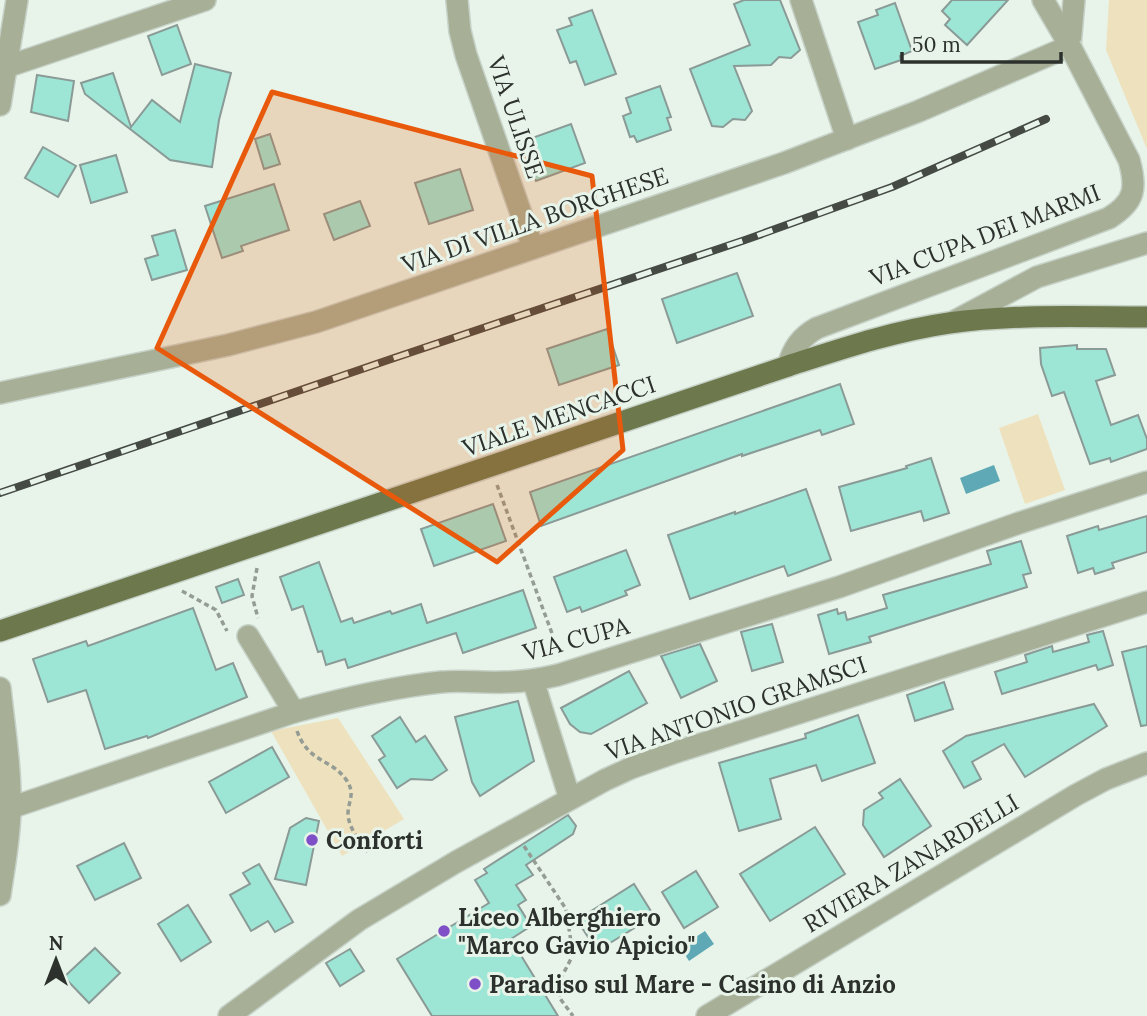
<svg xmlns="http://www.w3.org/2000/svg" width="1147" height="1016" font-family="Lora,serif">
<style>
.green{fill:#eee1be}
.water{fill:#5ea9b5}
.building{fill:#9de6d6;stroke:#8a9a96;stroke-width:2}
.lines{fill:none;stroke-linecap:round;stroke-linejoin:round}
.minor-casing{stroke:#c6d1c7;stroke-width:24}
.major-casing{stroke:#c6d1c7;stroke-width:24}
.path{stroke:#949c94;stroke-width:3.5;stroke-dasharray:5 3.5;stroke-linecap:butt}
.minor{stroke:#a8af97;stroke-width:21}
.major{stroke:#6d784c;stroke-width:21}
.rail-casing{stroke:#454a45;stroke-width:8}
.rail{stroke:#e8f4e9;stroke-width:5;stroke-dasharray:16;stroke-linecap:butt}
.minor-bridge-casing{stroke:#c6d1c7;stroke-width:24;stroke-linecap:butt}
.minor-bridge{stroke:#a8af97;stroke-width:21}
.marked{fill:#e8590c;fill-opacity:0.2;stroke:#e8590c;stroke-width:5;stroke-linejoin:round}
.poi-dot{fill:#7f4fc7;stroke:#e8f4e9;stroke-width:2.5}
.labels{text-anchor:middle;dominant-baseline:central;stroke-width:6;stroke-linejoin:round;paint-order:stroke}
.street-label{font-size:24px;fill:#2d312d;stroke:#e8f4e9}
.poi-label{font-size:24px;font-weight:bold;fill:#2d312d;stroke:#e8f4e9;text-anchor:start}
</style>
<rect width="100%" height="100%" fill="#e8f4e9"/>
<g class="green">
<polygon points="1109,0 1147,0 1147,149 1106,50"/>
<polygon points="1038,414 1065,490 1025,504 999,428"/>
<polygon points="338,718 404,819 342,856 271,731"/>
</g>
<g class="water">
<polygon points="994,465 1000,481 966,494 960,478"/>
<polygon points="705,931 714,944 689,961 680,947"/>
</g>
<g class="building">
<polygon points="744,0 780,0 800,50 791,58 779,57 771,65 734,66 752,111 745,120 733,119 723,127 712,126 690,69 750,45 734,4"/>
<polygon points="952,0 1008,0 967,45 945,25 950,19 942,11"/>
<polygon points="895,3 912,51 900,56 901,60 875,69 858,22 878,15 876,10"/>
<polygon points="592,10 616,74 585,85 576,61 570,63 557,30 572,25 569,18"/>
<polygon points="177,25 191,64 162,75 148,36"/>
<polygon points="195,64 231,73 219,120 212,167 170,160 85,94 81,83 113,73 131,127 152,100 180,122"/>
<polygon points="37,75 74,81 68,121 31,112"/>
<polygon points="660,86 671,117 667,118 671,130 637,142 634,136 630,137 623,116 631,113 626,98"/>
<polygon points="571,124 585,163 536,181 521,142"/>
<polygon points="270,134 280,164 264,169 255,139"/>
<polygon points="43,147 76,166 58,197 25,178"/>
<polygon points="116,155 127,192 91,203 80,165"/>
<polygon points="460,169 473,210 429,224 415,183"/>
<polygon points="274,184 289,230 241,246 243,251 222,258 205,206"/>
<polygon points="360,201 370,226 334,240 324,214"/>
<polygon points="175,230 187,270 152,280 145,259 158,255 152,236"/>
<polygon points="737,273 753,316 677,343 662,299"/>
<polygon points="607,329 619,365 559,385 547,349"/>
<polygon points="1077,345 1077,349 1106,349 1115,375 1096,381 1111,425 1138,415 1147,439 1147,449 1111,462 1110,458 1090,464 1064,392 1052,396 1041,364 1040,348"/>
<polygon points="840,384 854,424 822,435 820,430 742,456 742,454 541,526 530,492"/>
<polygon points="931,458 949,513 924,521 921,511 851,531 839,487 907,468 906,466"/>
<polygon points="806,489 831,560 788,576 784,566 690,599 668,535 735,512 735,514"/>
<polygon points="493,504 506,541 434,566 421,529"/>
<polygon points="1147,516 1147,552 1112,563 1114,568 1095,574 1093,568 1078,573 1067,536 1098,526 1099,530"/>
<polygon points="1021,541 1031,573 1023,575 1027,587 869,637 871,642 829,654 818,615 837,609 838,614 845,612 847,620 887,608 883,595 991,564 987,551"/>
<polygon points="626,550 640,585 625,591 627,595 582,612 580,607 567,612 554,577"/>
<polygon points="319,562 341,622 352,618 354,623 390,611 392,614 421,604 427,623 523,590 536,628 463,653 456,633 348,668 345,659 326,665 322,651 318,652 303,606 292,610 280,577"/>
<polygon points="238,579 244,595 222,603 216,587"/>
<polygon points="193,608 216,670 233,663 247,697 148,738 147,736 105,749 86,690 48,702 33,659 86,641 88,646"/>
<polygon points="772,624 783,662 752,671 741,632"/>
<polygon points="1103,631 1113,665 1098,670 1096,665 1002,694 995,672 1027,662 1025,655 1052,646 1053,652 1089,642 1087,635"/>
<polygon points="700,644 717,681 681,698 661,656"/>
<polygon points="1147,646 1147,725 1141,726 1122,652"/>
<polygon points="629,671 647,703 591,734 580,732 570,724 561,708"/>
<polygon points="944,682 953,709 915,721 907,695"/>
<polygon points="518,701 534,761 480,796 472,782 455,717"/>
<polygon points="1094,704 1107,726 1025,777 1004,744 972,762 981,779 964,788 943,751 966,736"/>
<polygon points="858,715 875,763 822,781 816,765 770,779 781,819 739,831 719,763 806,738 805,734"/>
<polygon points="400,717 416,742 425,736 447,770 432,780 411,779 397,788 379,760 385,756 372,736"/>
<polygon points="272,747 289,777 226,813 209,782"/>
<polygon points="900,779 931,826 884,857 863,825 864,810 883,798 879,793"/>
<polygon points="568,815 576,826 573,834 526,865 533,875 516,885 526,900 518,905 531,926 511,939 558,1016 432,1016 397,959 489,903 475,880 487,873 484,869"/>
<polygon points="306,818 319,821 306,885 275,879 290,828"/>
<polygon points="815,827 845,874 770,921 740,874"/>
<polygon points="124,843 141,878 95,900 77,866"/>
<polygon points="259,864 293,922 275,932 268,921 251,931 230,895 250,884 243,873"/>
<polygon points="696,871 718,907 684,928 662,892"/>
<polygon points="634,884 654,916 597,951 577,920"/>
<polygon points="188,905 211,942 181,961 158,924"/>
<polygon points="95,948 120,973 89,1003 64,977"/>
<polygon points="350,949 364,971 340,986 326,963"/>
</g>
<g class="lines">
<g class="minor-casing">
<g id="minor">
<polyline points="457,0 460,31 466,55 533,248"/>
<polyline points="801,0 847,139"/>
<polyline points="1043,0 1070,46"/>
<polyline points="1070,46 1074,0"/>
<polyline points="6,67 205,0"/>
<polyline points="0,105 17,0"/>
<polyline points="953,322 1037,277 1147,243"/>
<path d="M788 366C793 348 801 337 817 328L1109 218C1135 202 1137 188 1129 160"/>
<polyline points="0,393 228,345 316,322 784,163 919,111 1070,46"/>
<polyline points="248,636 294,712"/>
<polyline points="533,680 570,799"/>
<path d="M0 688C4 727 11 768 10 808 10 837 4 866 0 895"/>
<path d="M10 808 294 712C342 699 391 687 441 682 462 680 484 683 505 682 523 682 541 679 558 675L839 587 1019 523 1147 482"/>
<polyline points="229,1016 359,920 456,862 605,780 631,768 676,752 1147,602"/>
<polyline points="707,1016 1076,795 1106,779 1147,763"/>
</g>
</g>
<g class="major-casing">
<path id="major" d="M0 631 788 366C841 349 894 331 949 323 1014 314 1081 317 1147 317"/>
</g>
<g class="path">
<polyline points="497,485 560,655"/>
<polyline points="257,568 252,596 258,618"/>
<polyline points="182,591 216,610 227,631"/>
<path d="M297 731C309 764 332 758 347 781 355 794 349 799 348 813 348 828 360 841 368 852"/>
<polyline points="524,846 566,909 573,955 561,978 559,997 573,1016"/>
</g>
<use href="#minor" class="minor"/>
<use href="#major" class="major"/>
<g class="rail-casing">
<polyline id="rail" points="0,493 394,358 745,240 892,187 1046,119"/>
</g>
<use href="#rail" class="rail"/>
<g class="minor-bridge-casing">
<polyline id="minor-bridge" points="1070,46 1129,160"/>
</g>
<use href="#minor-bridge" class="minor-bridge"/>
</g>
<path class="marked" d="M272 92 592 176 623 450 497 562 157 348Z"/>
<g class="poi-dot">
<circle cx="312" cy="840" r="7"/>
<circle cx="444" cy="931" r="7"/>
<circle cx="475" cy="984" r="7"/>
</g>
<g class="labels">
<g class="street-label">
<text transform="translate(516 117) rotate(71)">VIA ULISSE</text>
<text transform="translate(535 220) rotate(-19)">VIA DI VILLA BORGHESE</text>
<text transform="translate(985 235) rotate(-21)">VIA CUPA DEI MARMI</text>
<text transform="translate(559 416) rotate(-19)">VIALE MENCACCI</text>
<text transform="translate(576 639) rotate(-15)">VIA CUPA</text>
<text transform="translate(736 708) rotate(-19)">VIA ANTONIO GRAMSCI</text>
<text transform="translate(911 863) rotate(-31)">RIVIERA ZANARDELLI</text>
</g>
<g class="poi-label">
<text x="326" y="840">Conforti</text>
<text x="458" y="917">Liceo Alberghiero<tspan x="458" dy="28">"Marco Gavio Apicio"</tspan></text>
<text x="489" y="984">Paradiso sul Mare - Casino di Anzio</text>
</g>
</g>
<g transform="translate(56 960)" stroke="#e8f4e9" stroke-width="5" paint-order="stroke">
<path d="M0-5L12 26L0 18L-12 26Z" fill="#2d312d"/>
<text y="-10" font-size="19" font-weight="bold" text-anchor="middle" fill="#2d312d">N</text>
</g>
<path d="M902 52v10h159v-10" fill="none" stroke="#2d312d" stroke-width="3.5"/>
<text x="912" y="52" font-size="21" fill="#2d312d" stroke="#e8f4e9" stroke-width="5" paint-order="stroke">50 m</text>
</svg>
